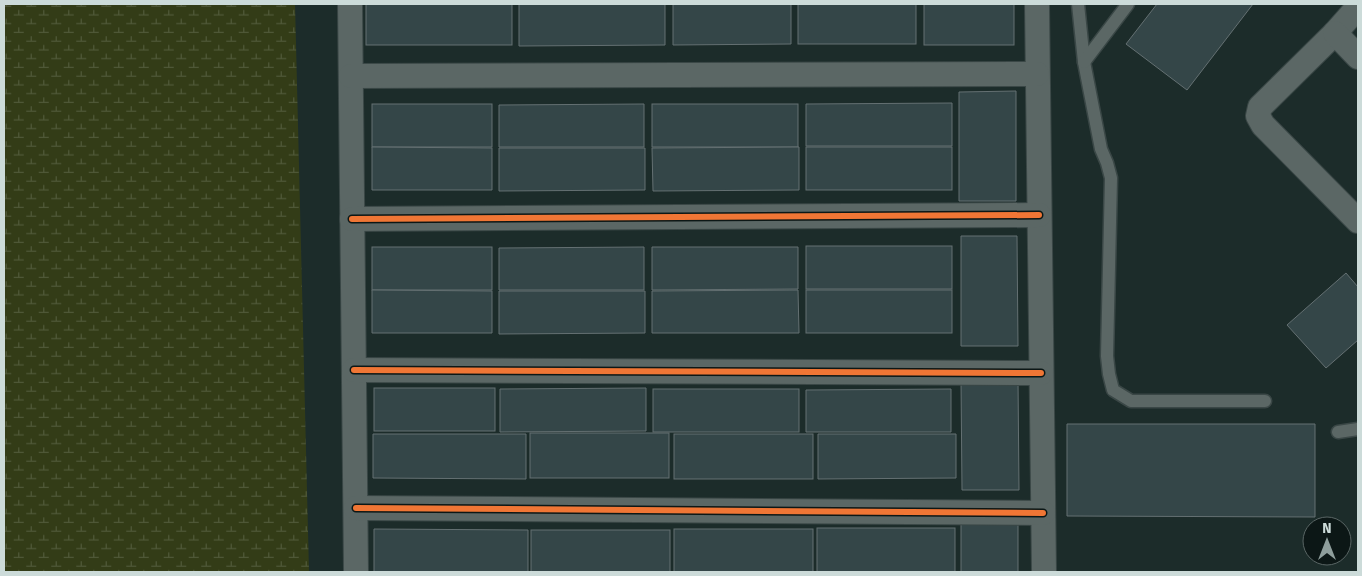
<svg xmlns="http://www.w3.org/2000/svg" width="1362" height="576" font-family="'Fira Sans',sans-serif">
<style>
.wetland{fill:url(#wetland-marsh)}
.building{fill:#344648;stroke:#647072}
.lines{fill:none;stroke-linecap:round;stroke-linejoin:round}
.service-casing{stroke:#3a4746;stroke-width:15}
.minor-casing{stroke:#3a4746;stroke-width:26}
.service{stroke:#5b6765;stroke-width:12}
.minor{stroke:#5b6765;stroke-width:24}
.cycleway-casing{stroke:#0c1716;stroke-width:9}
.cycleway{stroke:#f07635;stroke-width:6}
</style>
<defs>
<pattern id="wetland-marsh" width="20" height="14" patternUnits="userSpaceOnUse" patternTransform="scale(1.25)"><rect width="20" height="14" fill="#333c17"/><path d="M1 5h8M5 5V1M11 12h8M15 12V8" fill="none" stroke="#4f5838"/></pattern>
</defs>
<rect width="100%" height="100%" fill="#1c2c2a"/>
<polygon class="wetland" points="4,4 295,4 309,572 4,572"/>
<g class="building">
<rect x="366" y="4" width="146" height="41"/>
<polygon points="519,4 665,4 665,45 519,46"/>
<polygon points="673,4 791,4 791,44 673,45"/>
<rect x="798" y="4" width="118" height="40"/>
<rect x="924" y="4" width="90" height="41"/>
<polygon points="1157,4 1253,4 1187,90 1126,44"/>
<polygon points="1016,91 1016,201 959,201 959,92"/>
<polygon points="952,103 952,146 806,146 806,104"/>
<rect x="372" y="104" width="120" height="43"/>
<polygon points="644,104 644,147 499,147 499,105"/>
<rect x="652" y="104" width="146" height="43"/>
<polygon points="372,147 492,148 492,190 372,190"/>
<polygon points="799,147 799,190 653,191 652,148"/>
<rect x="806" y="147" width="146" height="43"/>
<polygon points="499,148 645,148 645,190 499,191"/>
<polygon points="961,236 1017,236 1018,346 961,346"/>
<rect x="806" y="246" width="146" height="43"/>
<rect x="372" y="247" width="120" height="43"/>
<polygon points="644,247 644,290 499,290 499,248"/>
<polygon points="652,247 798,247 798,289 652,290"/>
<polygon points="1346,273 1358,287 1358,340 1326,368 1287,325"/>
<polygon points="372,290 492,291 492,333 372,333"/>
<polygon points="798,290 799,333 652,333 652,291"/>
<rect x="806" y="290" width="146" height="43"/>
<polygon points="499,291 645,291 645,333 499,334"/>
<polygon points="961,381 1018,381 1019,490 962,490"/>
<rect x="374" y="388" width="121" height="43"/>
<polygon points="646,388 646,431 500,432 500,389"/>
<rect x="653" y="389" width="146" height="43"/>
<polygon points="951,389 951,432 806,432 806,390"/>
<polygon points="1067,424 1315,424 1315,517 1067,516"/>
<rect x="530" y="433" width="139" height="45"/>
<polygon points="373,434 526,434 526,479 373,478"/>
<rect x="674" y="434" width="139" height="45"/>
<polygon points="818,434 956,434 956,478 818,479"/>
<rect x="961" y="522" width="57" height="50"/>
<rect x="817" y="528" width="138" height="44"/>
<polygon points="374,529 528,530 528,572 374,572"/>
<rect x="674" y="529" width="139" height="43"/>
<rect x="531" y="530" width="139" height="42"/>
</g>
<g class="lines">
<g class="service-casing">
<g id="service">
<polyline points="1078,4 1084,62 1101,149 1107,163 1111,178 1107,356 1109,374 1113,390 1131,401 1265,401"/>
<polyline points="1084,62 1128,4"/>
<polyline points="1338,432 1358,429"/>
</g>
</g>
<g class="minor-casing">
<g id="minor">
<polyline points="350,4 356,572"/>
<polyline points="1037,4 1044,572"/>
<polyline points="1358,7 1335,33 1260,107 1258,116 1263,125 1358,221"/>
<polyline points="1335,33 1358,57"/>
<polyline points="351,76 1037,74"/>
<polyline points="352,219 1039,215"/>
<polyline points="354,370 1041,373"/>
<polyline points="356,508 1043,513"/>
</g>
</g>
<use href="#service" class="service"/>
<use href="#minor" class="minor"/>
<g class="cycleway-casing">
<g id="cycleway">
<polyline points="352,219 1039,215"/>
<polyline points="354,370 1041,373"/>
<polyline points="356,508 1043,513"/>
</g>
</g>
<use href="#cycleway" class="cycleway"/>
</g>
<rect width="1362" height="576" fill="none" stroke="#ccdbd9" stroke-width="10"/>
<g transform="translate(1327 541)"><circle r="24" fill="#0c1716" stroke="#596564"/>
<path d="M0-4L9 19L0 12L-9 19Z" fill="#8e9e9c"/>
<text y="-8" font-size="14" font-weight="bold" text-anchor="middle" fill="#ccdbd9">N</text>
</g>
</svg>
